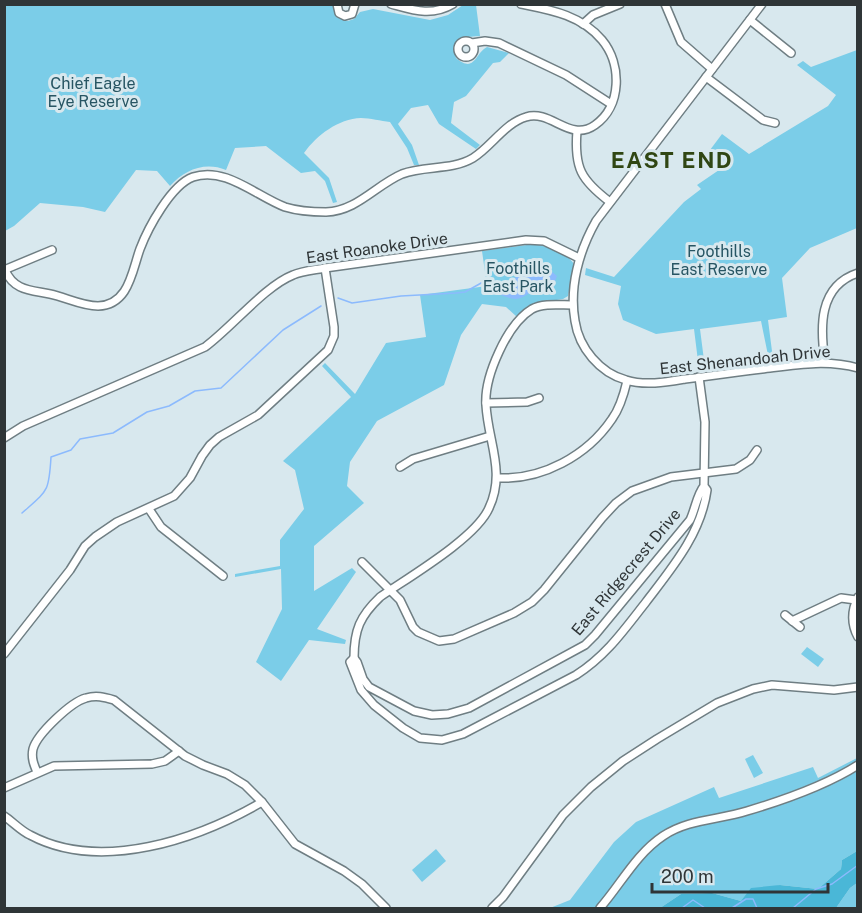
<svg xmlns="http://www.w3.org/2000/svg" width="862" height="913" font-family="'Public Sans',sans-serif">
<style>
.green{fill:#7bcde8}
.forest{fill:#4ab7d7}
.water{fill:#8cbafd}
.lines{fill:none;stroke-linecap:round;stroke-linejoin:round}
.stream{stroke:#8cbafd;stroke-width:1.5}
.street-casing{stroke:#6f7e83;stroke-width:10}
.street{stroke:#fff;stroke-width:7}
.labels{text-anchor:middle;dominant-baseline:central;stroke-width:6;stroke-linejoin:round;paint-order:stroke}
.park-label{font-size:16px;fill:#275563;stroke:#d8e8ee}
.street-label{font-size:16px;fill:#2f3537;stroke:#d8e8ee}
.district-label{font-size:22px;font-weight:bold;letter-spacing:1.5px;fill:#304613;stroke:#d8e8ee}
</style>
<rect width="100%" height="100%" fill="#d8e8ee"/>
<g class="green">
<path d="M5 4 333 5 336 17 348 21 354 19 360 12 373 9 430 20 448 15 463 5H476L480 36C468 37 457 36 454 49L456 58C475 74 475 53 487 47L509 53 500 62 493 63 466 96 454 102 451 123 480 145 476 149 439 124 428 105 411 108 398 124 412 145 419 165H414L407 148 390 122C381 121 370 118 361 118 338 119 317 135 304 153L329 178 337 202 333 203 325 181 315 171 301 173 266 146 235 148 226 170C205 161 184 170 170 186L157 171 136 170 105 212 83 207 40 203 14 226 5 231Z"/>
<polygon points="857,50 857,228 810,248 782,278 787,317 768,320 773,359 769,360 761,321 700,329 705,368 699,369 694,329 656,334 623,320 618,304 621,286 585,275 586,268 614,277 684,202 701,189 697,185 719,170 720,161 717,153 710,150 722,134 749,154 828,106 836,95 797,65 803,61 811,67"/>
<path d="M534 244C546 246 567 253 574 264L568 296 563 299 538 303 517 317 506 307 482 304 461 335 444 385 377 421 350 462 347 486 364 503 314 546V591L352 568 356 572 317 629 346 640 345 644 309 640 281 681 256 662 282 609 281 569 235 577V574L280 566V540L304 509 295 470 283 461 351 397 322 366 325 363 355 394 386 343 426 337 420 295 487 286 482 251Z"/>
<polygon points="807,647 824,659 818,667 801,654"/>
<polygon points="753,755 763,773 754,778 745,759"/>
<polygon points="857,758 857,851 842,860 841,869 818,889 780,885 741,901 712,893 681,894 660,908 550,908 570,900 614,842 636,822 714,787 719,798 813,767 818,778"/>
<polygon points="436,849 446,861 422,882 412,870"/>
<polygon points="857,883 857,908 836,908 850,888"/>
</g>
<polygon class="forest" points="857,851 857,883 850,888 836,908 660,908 681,894 712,893 741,901 751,888 780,885 818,889 841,869 842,860"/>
<path class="water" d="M545 266 557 276 553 286C547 289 540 287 533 291 519 299 519 302 501 295L497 286 536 268Z"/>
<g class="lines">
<g class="stream">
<polyline points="338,298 352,303 401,296 456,293 465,292 483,282 497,286"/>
<path d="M22 513C48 490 49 492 51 457L71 450 80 439 113 433 147 412 169 406 195 391 221 388 283 330 321 306"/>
<polyline points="682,908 693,900 705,908"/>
<polyline points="732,908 746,899 753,899 757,908"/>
<polyline points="777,908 785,908"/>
<polyline points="793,908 816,889 832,884 858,865"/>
</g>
<g class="street-casing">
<g id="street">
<polyline points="337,4 339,13 345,16 352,14 355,4"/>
<path d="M391 4C413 10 431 17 453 4"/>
<polyline points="665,4 681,42 712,69"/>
<path d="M762 4 596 221C579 251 569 287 575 321 579 348 600 373 626 380 645 386 667 382 685 379 711 376 737 372 762 369 794 365 826 359 858 368"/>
<polyline points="750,20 791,53"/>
<polyline points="583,24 593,15 620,4"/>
<circle cx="466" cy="49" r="8"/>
<polyline points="472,43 485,41 499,43 566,75 611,104"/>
<polyline points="706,77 763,120 775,123"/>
<path d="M577 131C574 168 581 180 610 202"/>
<polyline points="4,270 52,250"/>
<path d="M5 270C14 291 31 290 50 294 65 297 82 306 98 306 129 305 132 271 140 249 148 228 171 185 193 177 225 166 256 196 285 207 298 211 312 212 326 212 357 211 376 185 402 174 425 165 451 171 473 158 491 147 505 123 526 117 551 109 570 143 595 125 622 106 622 64 602 40 581 15 551 10 521 4"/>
<path d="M825 362C820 328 818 286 858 273"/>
<path d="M699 377 705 422 704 486 707 490C701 534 672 568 646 602 624 630 606 656 576 675L463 734 442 740 420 738 403 728 374 705 361 690 350 662 354 658 357 662 363 679 369 687 414 711 432 715 448 714 469 708 585 645 595 635 690 520C695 510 697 494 704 486"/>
<polyline points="486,403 527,402 539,398"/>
<path d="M4 438 23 426 205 347C232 327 265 286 293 275 302 271 315 270 325 268L526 240 544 241 579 258"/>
<polyline points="400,467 413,459 490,436"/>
<path d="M498 478C542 480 587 456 612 419 620 408 624 394 627 381"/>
<polyline points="149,509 161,527 223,576"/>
<polyline points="362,562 400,600 413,627 418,632 439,641 454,639 514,613 532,602 544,590 602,518 616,503 632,491 671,477 736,469 750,460 757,450"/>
<path d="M858 597C851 611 851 624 858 637"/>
<polyline points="785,615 800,627"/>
<polyline points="792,621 841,598 856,600"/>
<polyline points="4,654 70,570 85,546 95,537 117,522 174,496 190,478 202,456 210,445 219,437 258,415 328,350 334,336 334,327 325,268"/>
<path d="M354 658C354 630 360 616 380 597 409 577 476 538 489 508 506 472 488 442 486 405 484 377 507 324 532 309 543 303 559 305 572 305"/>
<path d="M37 772C34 765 31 758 33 749 37 734 71 702 86 698 96 695 104 697 114 700L185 756 203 765 227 774 245 785 262 802 295 844 344 871 362 884 386 908"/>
<polyline points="4,788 54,766 152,764 165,761 179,751"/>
<path d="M4 816C13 822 21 831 30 835 101 873 198 839 262 802"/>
<polyline points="492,908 503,897 563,815 591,787 623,761 657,739 717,703 753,689 772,685 834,690 858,687"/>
<path d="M600 908C621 884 636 854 663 836 688 819 719 820 747 811 784 800 825 786 858 765"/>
</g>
</g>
<use href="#street" class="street"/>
</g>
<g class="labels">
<g class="park-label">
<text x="93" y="83">Chief Eagle<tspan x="93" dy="18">Eye Reserve</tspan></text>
<text x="719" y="251">Foothills<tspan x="719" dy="18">East Reserve</tspan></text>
<text x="518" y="268">Foothills<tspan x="518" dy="18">East Park</tspan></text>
</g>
<g class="street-label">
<text transform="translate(377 248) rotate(-8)">East Roanoke Drive</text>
<text transform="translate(745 360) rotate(-6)">East Shenandoah Drive</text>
<text transform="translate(626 572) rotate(-50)">East Ridgecrest Drive</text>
</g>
<g class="district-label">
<text x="672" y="160">EAST END</text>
</g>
</g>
<rect width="862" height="913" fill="none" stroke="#2f3537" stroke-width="12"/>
<path d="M652 883v9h176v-9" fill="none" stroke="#2f3537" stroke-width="3"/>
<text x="661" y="883" font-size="18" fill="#2f3537" stroke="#d8e8ee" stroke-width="4.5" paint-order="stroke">200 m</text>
</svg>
